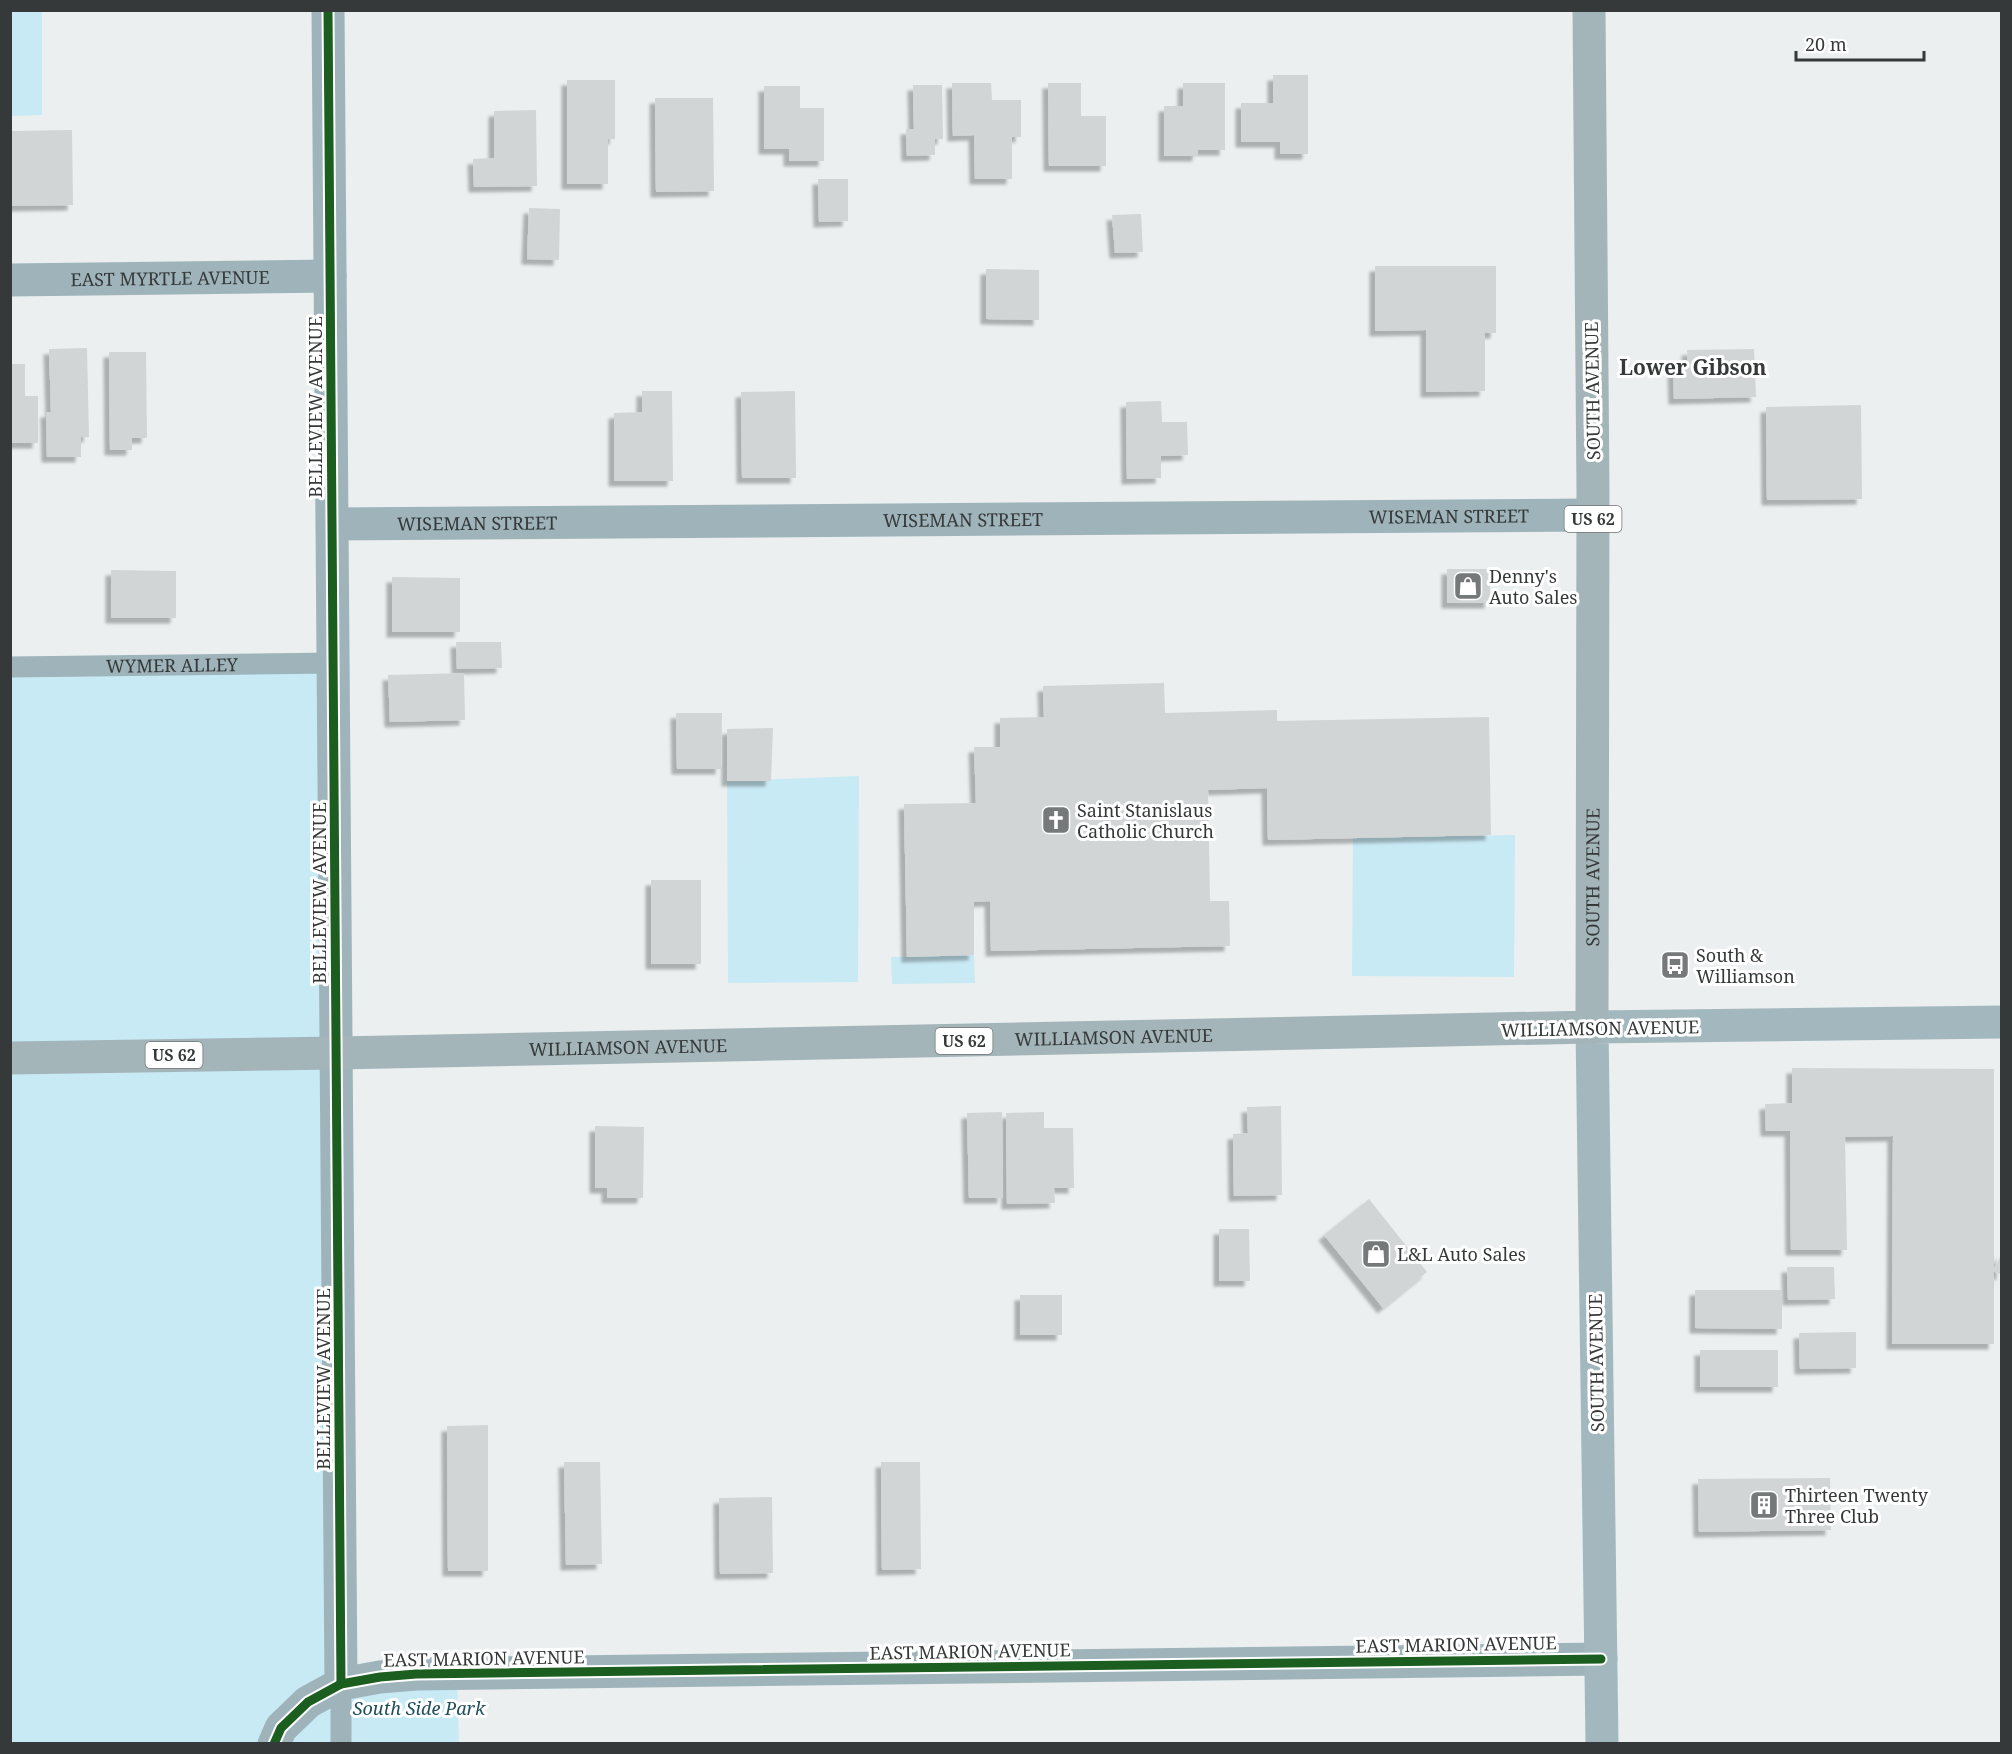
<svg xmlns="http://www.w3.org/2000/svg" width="2012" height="1754" font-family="'Noto Serif',serif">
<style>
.green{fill:#c8eaf5}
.building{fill:#d2d5d6;filter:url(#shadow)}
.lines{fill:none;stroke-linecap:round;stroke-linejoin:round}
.lane{stroke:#9eb4ba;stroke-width:21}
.street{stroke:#9eb4ba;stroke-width:33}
.secondary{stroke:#a2b8be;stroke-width:33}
.primary{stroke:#a4b5ba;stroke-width:33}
.cycleway-casing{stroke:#fff;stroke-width:13}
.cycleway{stroke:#1b5e20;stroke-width:9}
.labels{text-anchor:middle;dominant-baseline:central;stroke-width:6;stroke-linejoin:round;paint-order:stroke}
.shield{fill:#fff;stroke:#727474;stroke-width:1.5}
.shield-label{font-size:16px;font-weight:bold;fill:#363939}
.street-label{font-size:18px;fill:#363939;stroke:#fff}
.poi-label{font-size:18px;fill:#363939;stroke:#fff;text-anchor:start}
.park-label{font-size:18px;font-style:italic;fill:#204e5c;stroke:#fff}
.quarter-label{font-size:21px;font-weight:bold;fill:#363939;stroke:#fff}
</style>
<defs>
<filter id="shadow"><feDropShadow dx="-5.5" dy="5.5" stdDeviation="1.5" flood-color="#0004"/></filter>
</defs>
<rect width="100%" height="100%" fill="#ebeff0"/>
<g class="green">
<polygon points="10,11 42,11 42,115 11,116"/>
<polygon points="334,663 341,1683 457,1674 459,1743 11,1743 10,667"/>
<polygon points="859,776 858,982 728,983 727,781"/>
<polygon points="1515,835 1514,977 1352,976 1353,838"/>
<polygon points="974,955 975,983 892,984 891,957"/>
</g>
<g class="building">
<polygon points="1273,75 1308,75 1308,154 1280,154 1280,142 1241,142 1241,103 1273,103"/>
<polygon points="567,80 615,80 615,139 608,139 608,184 567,184"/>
<polygon points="952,83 991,83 992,100 1021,100 1021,137 1012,137 1012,179 975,179 974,135 953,136"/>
<polygon points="1048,83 1081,83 1081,116 1106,116 1106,166 1049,166"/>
<polygon points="1183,83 1225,83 1225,150 1198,150 1198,156 1164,156 1164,106 1183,106"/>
<polygon points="913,85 942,85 943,139 935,139 935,155 907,156 906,129 914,129"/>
<polygon points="764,86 800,86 800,108 824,108 824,161 789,161 789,149 764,149"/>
<polygon points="655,98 713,98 714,191 656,192"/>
<polygon points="536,110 537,186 474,187 473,159 494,158 494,111"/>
<polygon points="72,130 73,205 10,206 10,131"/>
<polygon points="818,179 848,179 848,221 819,222"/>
<polygon points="529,208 560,209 559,260 527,259"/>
<polygon points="1141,214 1143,252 1115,253 1112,215"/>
<polygon points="1375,266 1496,266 1496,333 1485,333 1485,391 1426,392 1426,330 1375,331"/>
<polygon points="986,269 1039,270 1039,320 986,319"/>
<polygon points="87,348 89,437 81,437 81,457 47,457 46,412 51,412 49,349"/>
<polygon points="1754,349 1756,397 1674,399 1673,366 1688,366 1687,350"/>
<polygon points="109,352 146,352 147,438 132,438 132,450 110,450"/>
<polygon points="10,364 25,364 25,396 38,396 38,443 10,443"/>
<polygon points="642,391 672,391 673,481 614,481 614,413 642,412"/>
<polygon points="795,391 796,478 742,478 741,392"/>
<polygon points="1161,401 1162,422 1187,422 1188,455 1161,456 1161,478 1127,479 1126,402"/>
<polygon points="1861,405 1862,499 1767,500 1766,407"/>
<rect x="1447" y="569" width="43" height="34"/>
<polygon points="111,570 176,571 176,618 111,618"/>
<polygon points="392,577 460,578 460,632 392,632"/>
<polygon points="456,642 501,642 502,668 457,669"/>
<polygon points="464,673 465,720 390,722 388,675"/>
<polygon points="1164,683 1165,713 1277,710 1277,721 1489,717 1491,835 1268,840 1267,788 1208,790 1210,901 1229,901 1230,946 991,951 990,901 974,902 974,955 907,957 904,804 976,803 974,747 1000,747 1000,718 1044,717 1043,686"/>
<polygon points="676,713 722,713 721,769 677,769"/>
<polygon points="773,728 771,781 727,781 727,729"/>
<rect x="651" y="880" width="50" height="84"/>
<polygon points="1792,1068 1994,1069 1994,1344 1892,1344 1893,1136 1845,1137 1847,1250 1791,1250 1790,1131 1766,1131 1765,1104 1792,1103"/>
<polygon points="1281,1106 1282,1195 1234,1196 1233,1134 1248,1133 1247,1107"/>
<polygon points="1002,1112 1003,1198 969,1198 967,1113"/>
<polygon points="1044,1112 1044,1128 1073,1128 1074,1188 1054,1188 1055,1203 1007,1204 1006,1113"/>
<polygon points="595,1126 644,1127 643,1198 607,1198 607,1188 595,1188"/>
<polygon points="1369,1199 1427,1272 1383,1308 1324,1235"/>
<polygon points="1219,1229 1249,1229 1250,1281 1219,1281"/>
<polygon points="2002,1253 2002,1275 1993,1271"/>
<polygon points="1787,1267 1834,1267 1835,1299 1788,1300"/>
<polygon points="1695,1290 1782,1290 1782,1329 1695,1328"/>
<rect x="1020" y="1295" width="42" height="40"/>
<polygon points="1856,1332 1856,1368 1800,1369 1799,1333"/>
<rect x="1700" y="1350" width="78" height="37"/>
<polygon points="488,1425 488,1571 448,1571 447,1426"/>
<polygon points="564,1462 600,1462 602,1564 566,1565"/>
<polygon points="881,1462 920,1462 921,1569 882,1570"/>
<polygon points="1830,1478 1831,1530 1699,1532 1698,1479"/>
<polygon points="772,1497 773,1573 720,1574 719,1498"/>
</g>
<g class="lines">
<g class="lane">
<path id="s1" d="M10 667 334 663"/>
<polyline points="341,1744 341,1684"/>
</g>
<g class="street">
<polyline points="328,10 341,1684"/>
<path id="s2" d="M10 280 330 276"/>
<path id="s3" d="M333 524 1593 515"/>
<polyline points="274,1744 281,1728 308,1702 341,1684 380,1677 416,1674 1601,1659"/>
</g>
<polyline class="secondary" points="1602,1744 1592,1027 2002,1022"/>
<path class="primary" id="s4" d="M10 1058 337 1053 1592 1027 1593 492 1589 10"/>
<g class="cycleway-casing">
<g id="cycleway">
<polyline points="328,10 341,1684"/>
<polyline points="274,1744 281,1728 308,1702 341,1684 380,1677 416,1674 1601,1659"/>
</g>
</g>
<use href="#cycleway" class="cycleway"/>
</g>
<defs>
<g id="shop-square" transform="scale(1.5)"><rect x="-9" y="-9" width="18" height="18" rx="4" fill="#757979" stroke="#fff"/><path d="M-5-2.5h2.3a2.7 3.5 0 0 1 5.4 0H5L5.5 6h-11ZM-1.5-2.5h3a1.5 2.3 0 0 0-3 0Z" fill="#fff"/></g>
<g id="church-square" transform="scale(1.5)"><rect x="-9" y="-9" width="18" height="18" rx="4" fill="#757979" stroke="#fff"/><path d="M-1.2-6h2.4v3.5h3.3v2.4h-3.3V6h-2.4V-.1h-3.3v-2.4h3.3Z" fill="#fff"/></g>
<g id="bus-square" transform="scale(1.5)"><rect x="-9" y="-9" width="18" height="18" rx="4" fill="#757979" stroke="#fff"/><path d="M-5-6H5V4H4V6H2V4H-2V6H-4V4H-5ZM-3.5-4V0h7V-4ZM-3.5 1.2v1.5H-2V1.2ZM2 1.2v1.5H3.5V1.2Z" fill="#fff"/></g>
<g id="building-square" transform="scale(1.5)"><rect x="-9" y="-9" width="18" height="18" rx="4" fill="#757979" stroke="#fff"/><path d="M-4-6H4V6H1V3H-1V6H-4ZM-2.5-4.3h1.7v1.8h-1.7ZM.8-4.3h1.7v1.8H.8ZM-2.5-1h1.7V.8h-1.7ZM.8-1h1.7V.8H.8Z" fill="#fff"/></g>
</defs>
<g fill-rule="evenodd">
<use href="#shop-square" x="1468" y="586"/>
<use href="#church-square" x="1056" y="820"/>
<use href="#bus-square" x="1675" y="965"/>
<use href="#shop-square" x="1376" y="1254"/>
<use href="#building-square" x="1764" y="1505"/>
</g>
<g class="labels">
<g class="shield">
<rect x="1564.5" y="506" width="57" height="26" rx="4.5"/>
<rect x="935.5" y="1028" width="57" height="26" rx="4.5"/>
<rect x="145.5" y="1042" width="57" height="26" rx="4.5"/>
</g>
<g class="shield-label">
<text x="1593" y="519">US 62</text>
<text x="964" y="1041">US 62</text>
<text x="174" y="1055">US 62</text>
</g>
<g class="street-label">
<text stroke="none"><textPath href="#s2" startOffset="160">EAST MYRTLE AVENUE</textPath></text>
<text transform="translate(1592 391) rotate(-91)">SOUTH AVENUE</text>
<text transform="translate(315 407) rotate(-90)">BELLEVIEW AVENUE</text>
<text stroke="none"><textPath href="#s3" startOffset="1116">WISEMAN STREET</textPath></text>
<text stroke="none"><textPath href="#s3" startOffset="630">WISEMAN STREET</textPath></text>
<text stroke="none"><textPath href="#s3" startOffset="144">WISEMAN STREET</textPath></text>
<text stroke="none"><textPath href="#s1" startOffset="162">WYMER ALLEY</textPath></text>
<text stroke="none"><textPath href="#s4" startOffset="1732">SOUTH AVENUE</textPath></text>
<text transform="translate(319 893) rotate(-90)">BELLEVIEW AVENUE</text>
<text transform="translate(1600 1028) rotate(-1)">WILLIAMSON AVENUE</text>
<text stroke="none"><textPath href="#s4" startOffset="1104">WILLIAMSON AVENUE</textPath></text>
<text stroke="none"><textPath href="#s4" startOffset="618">WILLIAMSON AVENUE</textPath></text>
<text transform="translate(1596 1363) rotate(-91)">SOUTH AVENUE</text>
<text transform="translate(323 1379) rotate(-90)">BELLEVIEW AVENUE</text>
<text transform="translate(1456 1644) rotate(-1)">EAST MARION AVENUE</text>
<text transform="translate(970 1651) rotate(-1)">EAST MARION AVENUE</text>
<text transform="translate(484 1658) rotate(-1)">EAST MARION AVENUE</text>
</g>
<g class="poi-label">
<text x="1489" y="576">Denny's<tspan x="1489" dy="21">Auto Sales</tspan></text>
<text x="1077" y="810">Saint Stanislaus<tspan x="1077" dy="21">Catholic Church</tspan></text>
<text x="1696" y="955">South &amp;<tspan x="1696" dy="21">Williamson</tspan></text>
<text x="1397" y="1254">L&amp;L Auto Sales</text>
<text x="1785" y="1495">Thirteen Twenty<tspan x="1785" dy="21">Three Club</tspan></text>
</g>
<g class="park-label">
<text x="419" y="1708">South Side Park</text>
</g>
<g class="quarter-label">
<text x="1693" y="367">Lower Gibson</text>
</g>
</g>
<rect width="2012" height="1754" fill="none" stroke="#363939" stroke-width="24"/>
<path d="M1796 51v9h128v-9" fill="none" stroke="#363939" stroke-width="3"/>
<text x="1805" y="51" font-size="18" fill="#363939" stroke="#ffffff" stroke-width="4.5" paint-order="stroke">20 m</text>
</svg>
